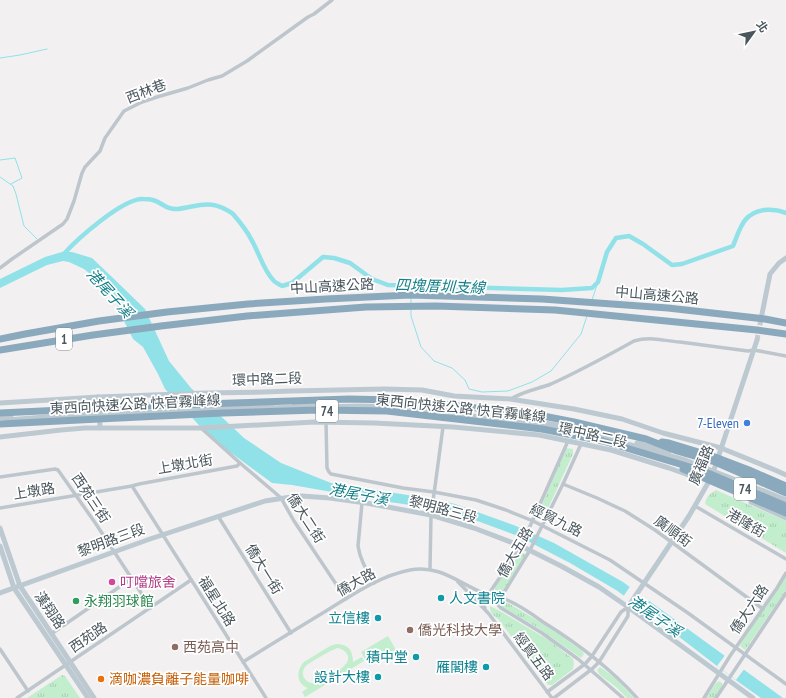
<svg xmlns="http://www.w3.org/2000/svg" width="786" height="698" font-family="'PT Sans Narrow','Noto Sans TC',sans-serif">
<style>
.park{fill:url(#park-tufts)}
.garden{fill:#c2eecd;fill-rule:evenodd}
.water{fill:#91e1e8}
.pier{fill:#f3f0f1}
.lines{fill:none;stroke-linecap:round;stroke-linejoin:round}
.stream{stroke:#91e1e8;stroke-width:1}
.canal{stroke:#91e1e8;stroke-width:4.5}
.secondary-tunnel{stroke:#c8cacc;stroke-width:5;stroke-dasharray:5 2.5;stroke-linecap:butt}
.street{stroke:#bdc6cc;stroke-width:3.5}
.secondary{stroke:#bdc9d1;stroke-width:5}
.highway{stroke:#8ba9bd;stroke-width:7}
.shop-dot{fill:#3f7fe0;stroke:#fff;stroke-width:1.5}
.hotel-dot{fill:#d1479c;stroke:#fff;stroke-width:1.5}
.culture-dot{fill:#0f9aa8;stroke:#fff;stroke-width:1.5}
.leisure-dot{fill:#2e9e5b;stroke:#fff;stroke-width:1.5}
.education-dot{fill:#8d6e63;stroke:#fff;stroke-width:1.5}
.food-dot{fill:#e8710a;stroke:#fff;stroke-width:1.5}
.labels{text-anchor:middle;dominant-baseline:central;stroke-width:3.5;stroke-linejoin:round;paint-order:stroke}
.shield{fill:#fff;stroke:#80898e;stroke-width:1}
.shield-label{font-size:13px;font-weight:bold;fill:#49565d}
.street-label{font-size:14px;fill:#49565d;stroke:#fff}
.shop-label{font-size:14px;fill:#366cbe;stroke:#fff;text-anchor:end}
.hotel-label{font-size:14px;fill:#b23c85;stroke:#fff;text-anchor:start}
.culture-label{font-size:14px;fill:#0d838f;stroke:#fff;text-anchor:end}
.leisure-label{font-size:14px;fill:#27864d;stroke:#fff;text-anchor:start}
.education-label{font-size:14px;fill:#785e54;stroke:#fff;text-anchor:start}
.food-label{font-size:14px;fill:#c56008;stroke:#fff;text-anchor:start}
.water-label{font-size:15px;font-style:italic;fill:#137f88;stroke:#fff}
</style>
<defs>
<pattern id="park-tufts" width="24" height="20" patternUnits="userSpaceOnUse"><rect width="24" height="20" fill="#c2eecd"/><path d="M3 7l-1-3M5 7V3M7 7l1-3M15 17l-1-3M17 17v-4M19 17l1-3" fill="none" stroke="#a8ceb2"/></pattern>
</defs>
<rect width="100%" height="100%" fill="#f3f0f1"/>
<g class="park">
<polygon points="566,448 573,449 573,454 544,517 542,519 537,517 538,514"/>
<path d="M716 490 786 521V553L705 504C706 497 710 493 716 490Z"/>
<polygon points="520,552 525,554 525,557 503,591 500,593 495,590 495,586 517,554"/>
<polygon points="786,575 786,590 745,650 740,646 742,642"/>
<polygon points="503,600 540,622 560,635 582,651 584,654 581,658 538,628 502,607 500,604"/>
<path d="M490 606 500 611 550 641 573 659 574 664 573 669 552 685H548L498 619C494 616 489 612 490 606Z"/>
<polygon points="600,667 615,678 634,698 627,698 616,687 600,675 597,670"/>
<polygon points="62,675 65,676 80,698 27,698"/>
<polygon points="719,681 722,683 722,687 714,698 706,698 716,683"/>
</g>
<g class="garden">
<polygon points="388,636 396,650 369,666 361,652"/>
<path d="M336 644C348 644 353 650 353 662L362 657 364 661 305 697 302 692 308 688C296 684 296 670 304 662L330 646ZM338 648C342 649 346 651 348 656 351 668 324 678 316 683 307 685 299 675 305 667 308 663 333 649 338 648Z"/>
</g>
<polygon class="water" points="62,252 72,252 92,258 112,277 145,309 169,361 191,388 244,438 281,463 331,483 433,499 455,504 516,526 554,543 623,582 783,698 761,698 730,676 652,616 616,590 570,563 518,536 472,519 444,510 383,501 292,485 272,483 211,438 165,389 158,374 143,347 133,339 121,315 116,302 100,282 84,269 69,262 63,261 47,265 0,288 0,279 45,257"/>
<g class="pier">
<polygon points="631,585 650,599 642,610 623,597"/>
<polygon points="726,654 745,668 736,680 717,666"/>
</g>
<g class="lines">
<g class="stream">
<polyline points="0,58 20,55 47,49"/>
<polyline points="0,160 15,158 22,178 11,184"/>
<polyline points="0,177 13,186 16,194 24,226 37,239"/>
<polyline points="410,285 411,292"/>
<polyline points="411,297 411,304"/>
<polyline points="592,300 598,282"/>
<polyline points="411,309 411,316 421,347 434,361 452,368 465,380 469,389 482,392 508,391 532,382 551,371 581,334 587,316"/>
</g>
<path class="canal" d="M63 255C76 240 123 198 143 199 146 199 150 199 153 200 163 203 166 210 178 209 195 207 208 200 225 209 228 211 231 212 233 214 239 221 247 231 251 239 259 252 263 270 274 281 276 283 279 284 282 286L292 283 323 257 334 258 350 263 372 279 388 285 562 290 592 288 598 282 607 252 616 238 629 236 643 244 672 265 682 264 733 246C740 229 743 213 764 210 772 209 779 210 786 213"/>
<polyline class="secondary-tunnel" points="757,340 761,319"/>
<g class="street">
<polyline points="0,268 12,259 63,224 67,219 74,201 82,173 85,167 100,151 105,138 124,111 142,102 157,97 188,88 208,80 222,76 247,61 308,17 314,14 332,0"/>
<path d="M511 399C523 391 538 389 551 384 580 371 607 356 634 341 651 336 663 341 680 342L748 351 754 350 786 356"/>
<polyline points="326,422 327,468 329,472 331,474 403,488 434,492 476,500 506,510 533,521 610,560 688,613 786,684"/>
<polyline points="201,428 240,463 273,491 281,498 294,521 346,599"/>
<polyline points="0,477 55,469 58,470 96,524 151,608"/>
<polyline points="563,484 597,498 625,511 655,530 763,609"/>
<polyline points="132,486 139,484 237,466 240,463"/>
<path d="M362 503 358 546C360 560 367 571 374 583"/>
<polyline points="695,506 786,559"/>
<polyline points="0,508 132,486 266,698"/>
<polyline points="218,516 291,633"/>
<polyline points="430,569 431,516 443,427"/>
<polyline points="458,582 473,597 489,614 552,698"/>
<polyline points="482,593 482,602 485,608"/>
<polyline points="488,595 521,546 536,513 568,441"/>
<polyline points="489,596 501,608 542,633 578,659 623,698"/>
<polyline points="497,604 530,550 563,484 581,444"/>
<polyline points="51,634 131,579"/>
<polyline points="0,649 28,691"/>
<path d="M243 662C270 645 298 628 326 611 352 595 379 576 410 570 438 564 459 583 483 593 491 597 499 597 507 600 519 605 532 614 543 622 577 643 610 668 637 698"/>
<polyline points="547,692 585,664 592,656 621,612 628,607"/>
<polyline points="17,698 191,580"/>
<polyline points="554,698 592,669 599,662 628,616 628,607"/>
<polyline points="704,698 730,656 777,588 786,573"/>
<polyline points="716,698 786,593"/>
</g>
<g class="secondary">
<polyline points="761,319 770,274 779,263 786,258"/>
<polyline points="98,397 100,427"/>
<polyline points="0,403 98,397 206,393 264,392 291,391 384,389 422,390 454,396 510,399 574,409 622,419 663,433 721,448 775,470 786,475"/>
<polyline points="294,405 322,404"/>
<polyline points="414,406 450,411"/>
<polyline points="318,407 360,406 397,407 435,413 494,418 568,430 613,440 685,460 774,495 786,500"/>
<polyline points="208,408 272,406"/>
<polyline points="269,408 298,407"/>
<polyline points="0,418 11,417"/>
<polyline points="515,418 557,425"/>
<polyline points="7,420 57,416 213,410"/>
<polyline points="0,437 61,430 85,428 201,428 315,422 374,423 453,427 539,435 568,441 611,450 669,468 694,477"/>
<polyline points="637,443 669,452"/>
<polyline points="751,502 786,518"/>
<polyline points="0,528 20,586 94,698"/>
<polyline points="0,546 14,588 88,698"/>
<polyline points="0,593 150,539 265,501 291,497 302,496 330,498 366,503 431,515 474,528 521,546 561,566 599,587 628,607 753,698"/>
<polyline points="628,607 689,516 708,483 715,467 757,340"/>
</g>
<g class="highway">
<polyline points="0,339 25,334 99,321 167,312 248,304 326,299 410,295 542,299 668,308 765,319 786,323"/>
<polyline points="0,350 93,335 161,326 247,316 366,307 436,306 555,310 757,330 786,334"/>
<polyline points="0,413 145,406 349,399 395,400 442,404 538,415 574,422 646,439 677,451 715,462 786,493"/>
<polyline points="0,424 99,419 223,413 318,410 387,411 542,429 603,441 703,471 786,506"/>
<polyline points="662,442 669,443 715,457 749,470 786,486"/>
<polyline points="683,469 786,513"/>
</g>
</g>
<circle class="shop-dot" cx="747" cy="423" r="4"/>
<circle class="hotel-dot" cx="112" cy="582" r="4"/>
<g class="culture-dot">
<circle cx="441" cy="598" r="4"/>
<circle cx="378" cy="618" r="4"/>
<circle cx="416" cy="657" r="4"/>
<circle cx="486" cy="667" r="4"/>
<circle cx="378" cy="677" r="4"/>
</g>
<circle class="leisure-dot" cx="76" cy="601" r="4"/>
<g class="education-dot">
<circle cx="410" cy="630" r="4"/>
<circle cx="175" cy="647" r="4"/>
</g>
<circle class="food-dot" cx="101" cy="679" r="4"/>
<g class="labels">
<g class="shield">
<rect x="56" y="328" width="16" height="22" rx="3"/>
<rect x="316" y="400" width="22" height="22" rx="3"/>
<rect x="734" y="478" width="22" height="22" rx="3"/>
</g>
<g class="shield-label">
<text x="64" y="339">1</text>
<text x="327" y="411">74</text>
<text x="745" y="489">74</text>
</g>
<g class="street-label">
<text transform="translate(146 91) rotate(-21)">西林巷</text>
<text transform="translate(332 286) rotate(-3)">中山高速公路</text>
<text transform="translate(657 295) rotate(5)">中山高速公路</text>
<text transform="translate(267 379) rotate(-2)">環中路二段</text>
<text transform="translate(135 404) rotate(-3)">東西向快速公路 快官霧峰線</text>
<text transform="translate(461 408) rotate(6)">東西向快速公路 快官霧峰線</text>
<text transform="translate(593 435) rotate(13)">環中路二段</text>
<text transform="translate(185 464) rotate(-10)">上墩北街</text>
<text transform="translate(701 465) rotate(-67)">廣福路</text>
<text transform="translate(34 491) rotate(-9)">上墩路</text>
<text transform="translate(91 498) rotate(56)">西苑三街</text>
<text transform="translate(443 509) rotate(15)">黎明路三段</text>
<text transform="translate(306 518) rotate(57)">僑大二街</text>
<text transform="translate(556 520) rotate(26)">經貿九路</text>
<text transform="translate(746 523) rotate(30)">港隆街</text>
<text transform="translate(673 531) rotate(36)">廣順街</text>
<text transform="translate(111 540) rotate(-20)">黎明路三段</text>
<text transform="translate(515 552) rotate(-60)">僑大五路</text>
<text transform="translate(264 569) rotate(58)">僑大一街</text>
<text transform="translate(356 582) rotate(-29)">僑大路</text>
<text transform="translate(217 601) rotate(58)">福星北路</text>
<text transform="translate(749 609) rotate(-56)">僑大六路</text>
<text transform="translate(50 610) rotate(56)">漢翔路</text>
<text transform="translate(88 637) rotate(-34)">西苑路</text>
<text transform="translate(534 656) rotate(53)">經貿五路</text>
</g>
<g class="shop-label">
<text x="739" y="423">7-Eleven</text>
</g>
<g class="hotel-label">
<text x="120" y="582">叮噹旅舍</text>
</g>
<g class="culture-label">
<text x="449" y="598" text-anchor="start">人文書院</text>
<text x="370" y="618">立信樓</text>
<text x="408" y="657">積中堂</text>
<text x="478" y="667">雁閣樓</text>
<text x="370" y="677">設計大樓</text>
</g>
<g class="leisure-label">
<text x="84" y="601">永翔羽球館</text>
</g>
<g class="education-label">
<text x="418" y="630">僑光科技大學</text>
<text x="183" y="647">西苑高中</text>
</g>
<g class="food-label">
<text x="109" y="679">滴咖濃負離子能量咖啡</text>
</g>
<g class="water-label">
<text transform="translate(440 286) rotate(2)">四塊厝圳支線</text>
<text transform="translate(110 293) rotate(48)">港尾子溪</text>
<text transform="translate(359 494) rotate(11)">港尾子溪</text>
<text transform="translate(655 616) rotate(35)">港尾子溪</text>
</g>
</g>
<g transform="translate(754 32) rotate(57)" stroke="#ffffff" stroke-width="3" paint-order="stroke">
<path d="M0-3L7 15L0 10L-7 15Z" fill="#49565d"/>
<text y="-6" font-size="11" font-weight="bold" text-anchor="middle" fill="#49565d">北</text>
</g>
</svg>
